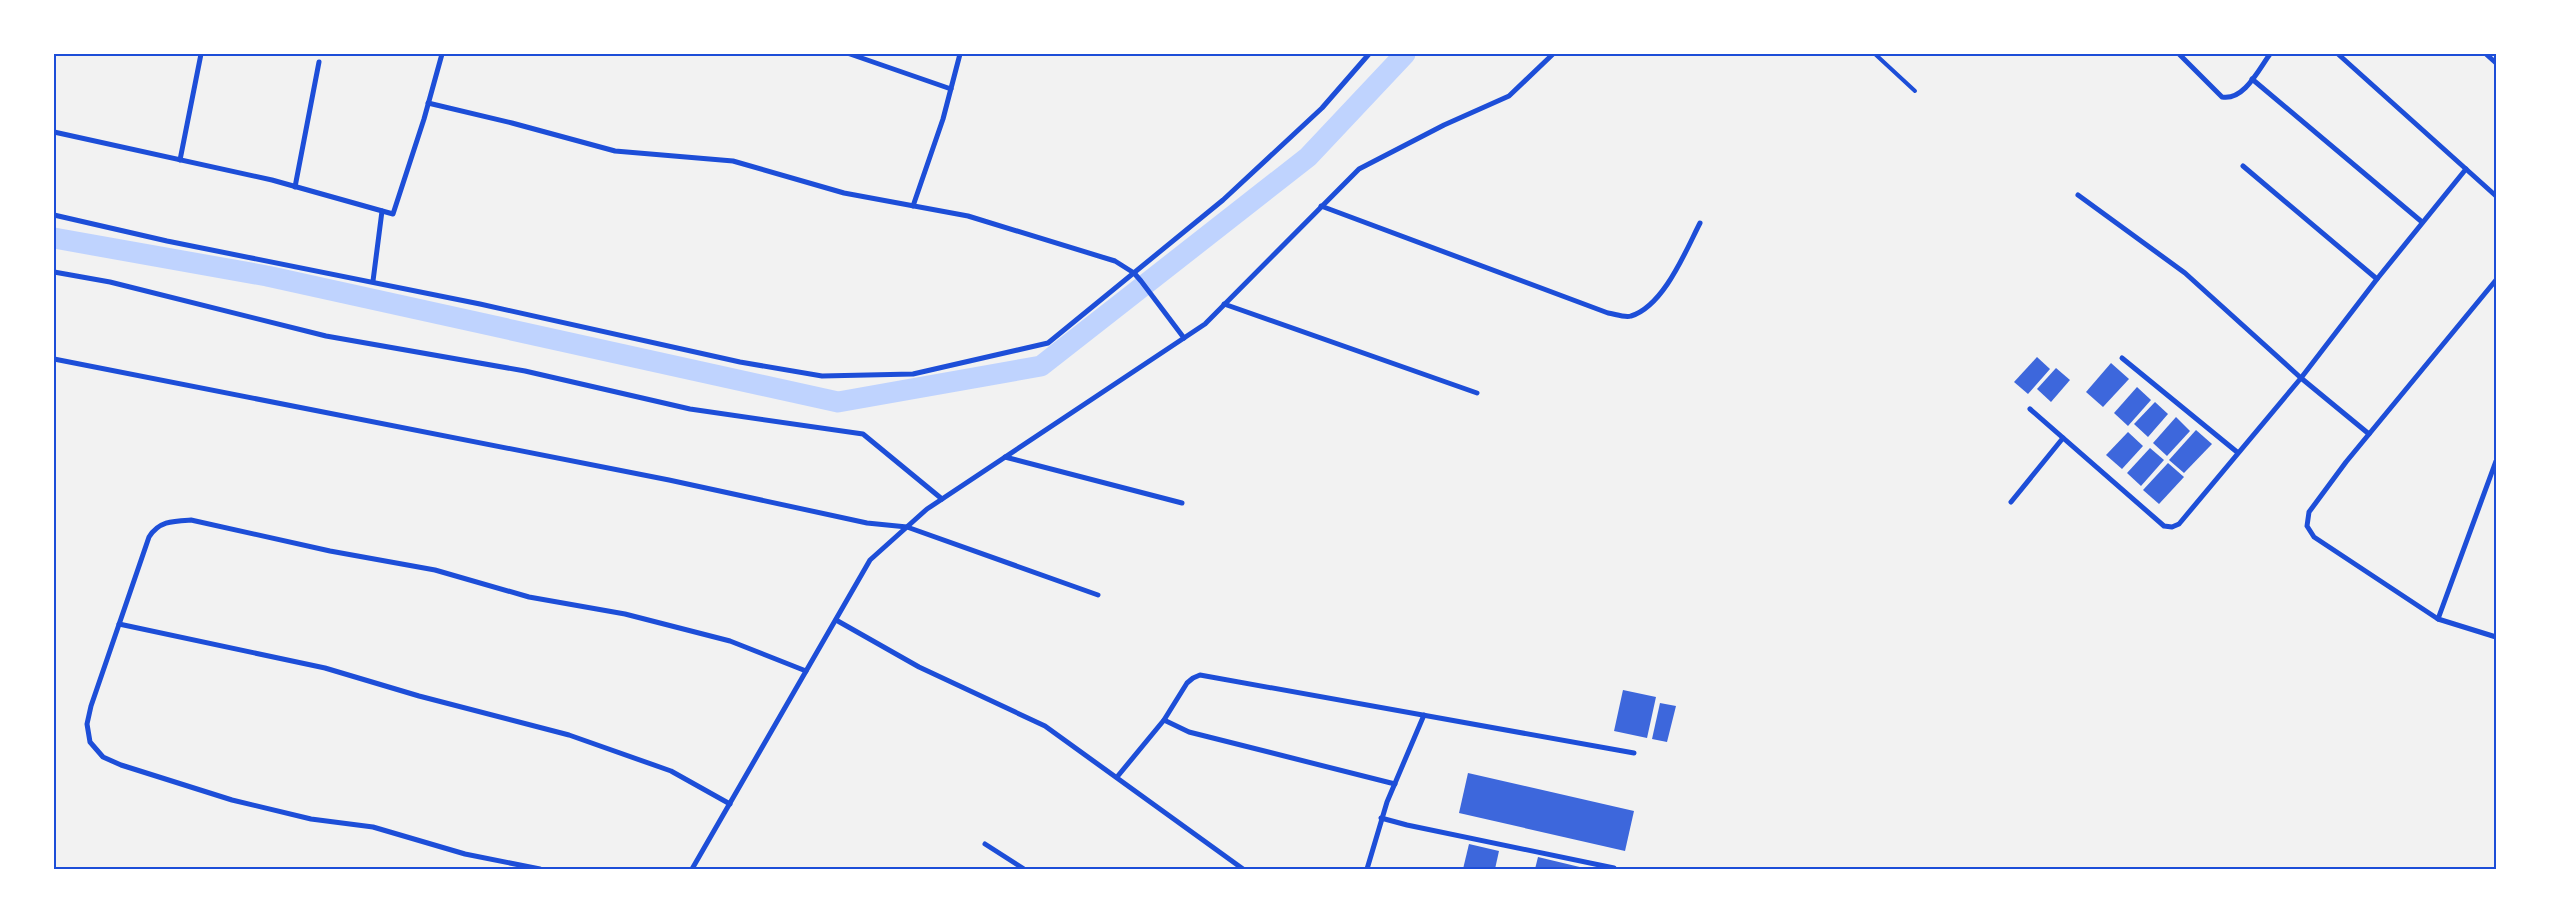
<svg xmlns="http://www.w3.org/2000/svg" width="2550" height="923" font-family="Commissioner,sans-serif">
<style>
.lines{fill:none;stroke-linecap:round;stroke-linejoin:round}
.canal{stroke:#bfd3fe;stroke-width:21}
.building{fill:#3d67dc}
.service{stroke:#1d4ed8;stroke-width:4}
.minor{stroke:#1d4ed8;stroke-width:5}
.neatline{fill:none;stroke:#1d4ed8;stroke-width:2}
</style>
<rect width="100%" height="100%" fill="#f2f2f2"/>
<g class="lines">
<polyline class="canal" points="54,238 267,276 838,402 1041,366 1308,157 1405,54"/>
</g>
<g class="building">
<polygon points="2037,357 2050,369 2028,394 2014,382"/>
<polygon points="2111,363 2129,379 2103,407 2086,392"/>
<polygon points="2056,368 2070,380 2051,402 2037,389"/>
<polygon points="2137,387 2151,400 2128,426 2114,413"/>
<polygon points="2155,402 2168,414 2148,437 2134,424"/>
<polygon points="2176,417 2190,431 2167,456 2153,443"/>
<polygon points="2196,430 2212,444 2184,473 2169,460"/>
<polygon points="2128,432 2143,446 2122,469 2106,455"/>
<polygon points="2150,448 2164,460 2141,486 2127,473"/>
<polygon points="2168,463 2184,477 2159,504 2143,490"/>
<polygon points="1623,690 1656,697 1647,738 1614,731"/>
<polygon points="1660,703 1676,706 1667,742 1652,739"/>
<polygon points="1468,773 1634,811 1625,851 1459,813"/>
<polygon points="1469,844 1499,851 1495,869 1463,869"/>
<polygon points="1538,857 1588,869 1535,869"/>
</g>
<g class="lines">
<polyline class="service" points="1875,54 1915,91"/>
<g class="minor">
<polyline points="850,54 951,89"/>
<path d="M2179 54 2222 97C2244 101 2259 69 2270 54"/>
<polyline points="2338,54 2496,196"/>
<polyline points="2486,54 2496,63"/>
<polyline points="2252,79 2422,222"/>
<polyline points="428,103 512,123 615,151 733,161 844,193 968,216 1115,261 1134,273 1141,281 1184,338"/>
<polyline points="54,132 272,180 393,214 424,119 442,54"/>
<polyline points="180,160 201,54"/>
<polyline points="2243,166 2377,279"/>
<polyline points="295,187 319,62"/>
<polyline points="2078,195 2185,273 2301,378 2369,434"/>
<polyline points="913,206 943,119 960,54"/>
<path d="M1321 206 1608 313C1615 314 1625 318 1631 316 1664 306 1686 250 1700 223"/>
<polyline points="54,215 167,241 480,304 740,362 822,376 913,374 1048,343 1223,200 1322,108 1369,54"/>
<polyline points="54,272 110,282 326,336 525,371 690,409 863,434 942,499"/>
<polyline points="2496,280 2346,462 2309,512 2307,526 2314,537 2438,619 2496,637"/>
<polyline points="373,281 382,211"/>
<polyline points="1224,304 1477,393"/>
<polyline points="2122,358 2237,452"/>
<polyline points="54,359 669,480 867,523 907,527 1098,595"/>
<polyline points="2030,409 2164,526 2172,527 2179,524 2301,378 2377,279 2466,169"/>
<polyline points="1005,457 1182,503"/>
<polyline points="2011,502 2063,438"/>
<polyline points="2438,619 2496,461"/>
<polyline points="836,620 919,667 1045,726 1243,869"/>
<polyline points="119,624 325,668 419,696 569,735 671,771 730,804"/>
<polyline points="1164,720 1189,732 1395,784"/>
<polyline points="1117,777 1164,720 1187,683 1193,678 1200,675 1634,753"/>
<polyline points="1381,818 1407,825 1614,868"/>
<polyline points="985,844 1024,869"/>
<path d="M540 869 465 854 373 827 311 819 232 800 121 765 103 757 90 742 87 724 91 706 149 537C159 521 173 521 191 520L330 551 435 570 529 597 625 614 730 641 806 671"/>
<polyline points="692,869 870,560 927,509 1205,324 1359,169 1444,125 1509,96 1553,54"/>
<polyline points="1367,869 1387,802 1424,715"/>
</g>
</g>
<rect width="2550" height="923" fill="none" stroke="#ffffff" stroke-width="110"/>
<rect x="55" y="55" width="2440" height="813" class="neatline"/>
</svg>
